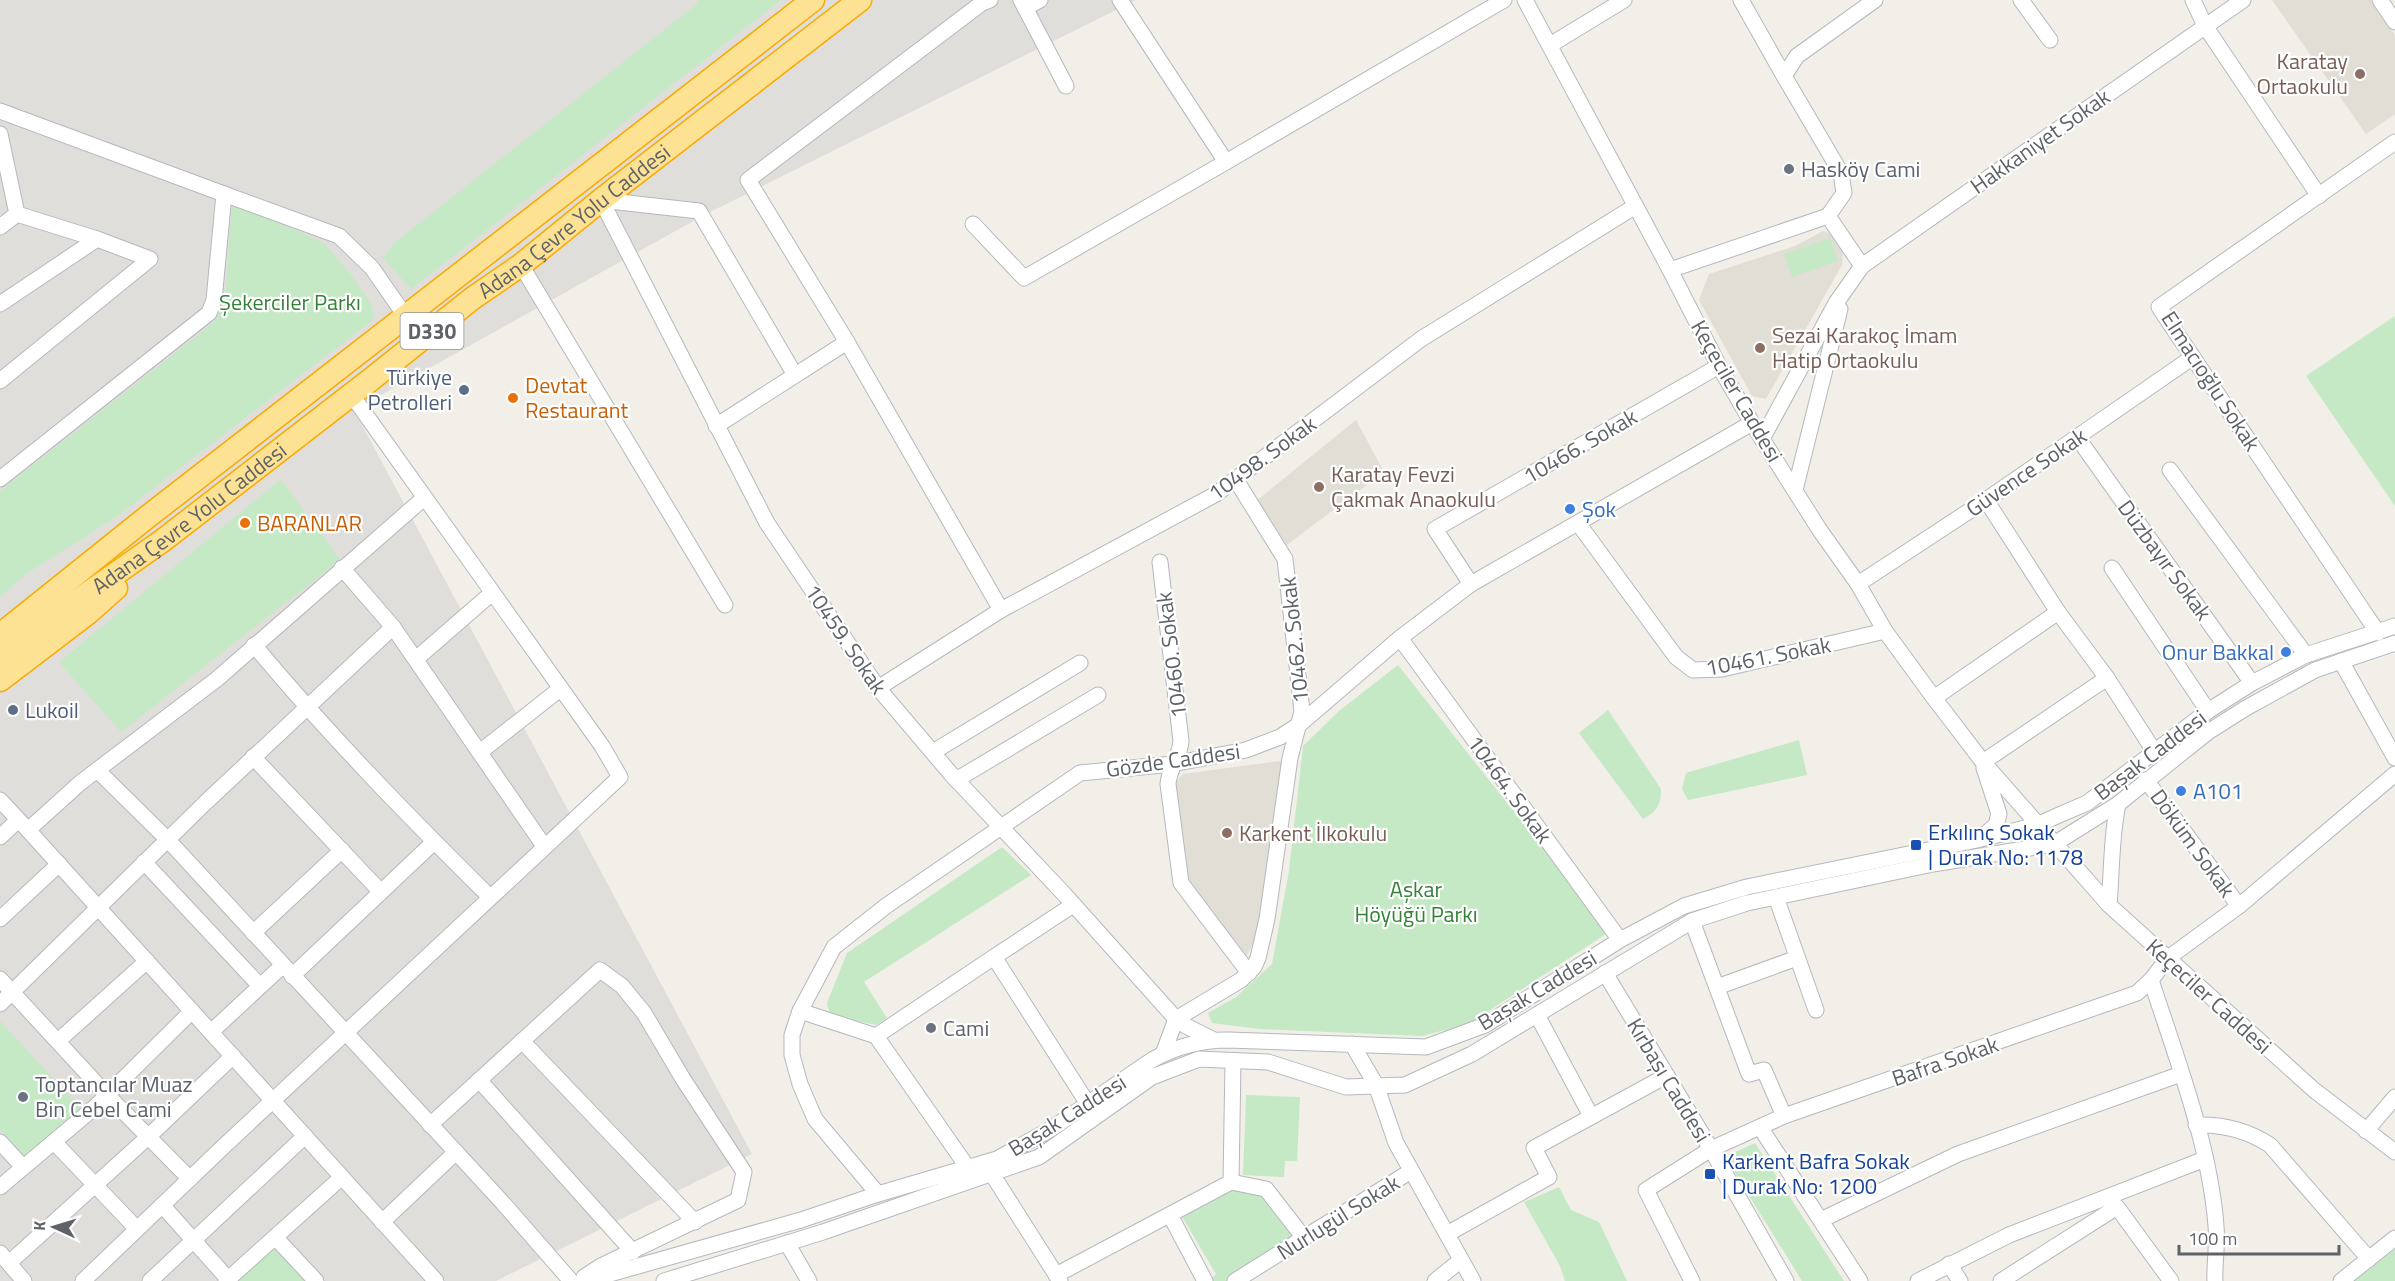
<svg xmlns="http://www.w3.org/2000/svg" width="2395" height="1281" font-family="'Titillium Web',sans-serif">
<style>
.industrial{fill:#e0deda}
.education{fill:#e1ded6}
.green{fill:#c5e8c5}
.lines{fill:none;stroke-linecap:round;stroke-linejoin:round}
.minor-casing{stroke:#b5b8bc;stroke-width:17}
.highway-casing{stroke:#f9ab00;stroke-width:25}
.minor{stroke:#fff;stroke-width:15}
.highway{stroke:#fde293;stroke-width:22}
.education-dot{fill:#8d6e63;stroke:#fff;stroke-width:2}
.worship-dot{fill:#6b7280;stroke:#fff;stroke-width:2}
.service-dot{fill:#5c6f8a;stroke:#fff;stroke-width:2}
.food-dot{fill:#e8710a;stroke:#fff;stroke-width:2}
.shop-dot{fill:#3f7fe0;stroke:#fff;stroke-width:2}
.transit-dot{fill:#1a4fb4;stroke:#fff;stroke-width:2}
.labels{text-anchor:middle;dominant-baseline:central;stroke-width:4.5;stroke-linejoin:round;paint-order:stroke}
.shield{fill:#fff;stroke:#8f9295;stroke-width:1.5}
.shield-label{font-size:21px;font-weight:bold;fill:#5f6368}
.education-label{font-size:22px;fill:#785e54;stroke:#fff;text-anchor:start}
.street-label{font-size:22px;fill:#5f6368;stroke:#fff}
.worship-label{font-size:22px;fill:#5b616d;stroke:#fff;text-anchor:start}
.park-label{font-size:22px;fill:#348238;stroke:#fff}
.service-label{font-size:22px;fill:#4e5e75;stroke:#fff;text-anchor:end}
.food-label{font-size:22px;fill:#c56008;stroke:#fff;text-anchor:start}
.shop-label{font-size:22px;fill:#366cbe;stroke:#fff;text-anchor:start}
.transit-label{font-size:22px;fill:#164399;stroke:#fff;text-anchor:start}
</style>
<rect width="100%" height="100%" fill="#f1efe8"/>
<polygon class="industrial" points="0,0 1136,0 706,214 354,410 752,1154 496,1281 0,1281"/>
<g class="education">
<polygon points="2272,0 2371,0 2395,35 2395,114 2366,134"/>
<polygon points="1823,231 1830,233 1843,252 1842,265 1766,399 1752,396 1699,300 1709,274 1795,246"/>
<polygon points="1356,420 1384,472 1284,547 1255,502"/>
<polygon points="1280,761 1283,762 1261,914 1256,938 1246,957 1239,952 1188,883 1175,783 1183,774"/>
</g>
<g class="green">
<polygon points="697,0 781,0 411,289 383,258 393,244 698,3"/>
<polygon points="232,205 263,215 325,244 353,277 372,306 374,319 116,517 26,574 0,597 0,491 213,323 225,304"/>
<polygon points="1830,238 1838,261 1792,277 1784,254"/>
<polygon points="2395,316 2395,506 2306,376"/>
<polygon points="281,479 340,560 121,732 59,662"/>
<polygon points="1398,665 1609,932 1469,1024 1422,1036 1259,1029 1212,1023 1208,1013 1236,997 1272,964 1289,871 1303,746 1339,711"/>
<path d="M1608 710 1661 789C1661 805 1657 811 1643 819L1579 733Z"/>
<polygon points="1799,740 1807,775 1688,800 1682,789 1686,773"/>
<polygon points="1002,847 1031,875 864,982 887,1018 876,1025 830,1015 827,1003 847,953"/>
<polygon points="0,1021 81,1109 24,1157 0,1129"/>
<polygon points="1246,1095 1300,1097 1297,1161 1285,1161 1284,1177 1243,1175"/>
<polygon points="1755,1143 1844,1281 1802,1281 1725,1157"/>
<polygon points="1559,1187 1571,1210 1599,1222 1627,1281 1565,1281 1560,1266 1524,1202"/>
<polygon points="1231,1188 1263,1191 1296,1237 1227,1281 1209,1281 1216,1274 1181,1215"/>
<polygon points="276,1247 308,1281 238,1281"/>
<polygon points="2395,1249 2395,1281 2354,1281"/>
</g>
<g class="lines">
<g class="minor-casing">
<g id="minor">
<polyline points="990,0 982,3 748,180 847,342 1001,610"/>
<polyline points="1021,0 1066,86"/>
<polyline points="1120,0 1226,162"/>
<polyline points="1525,0 1670,270 1719,366 1752,423 1819,529 1858,584 1885,631 1934,698 1983,762 2109,905 2314,1090 2395,1152"/>
<polyline points="1741,0 1784,76"/>
<polyline points="2021,0 2050,40"/>
<polyline points="2193,0 2205,26 2319,196"/>
<polyline points="2380,0 2395,22"/>
<polyline points="1025,8 1040,0"/>
<polyline points="1550,45 1624,0"/>
<polyline points="0,111 224,194 214,300 209,313 0,479"/>
<polyline points="0,134 17,214"/>
<polyline points="224,194 339,236 372,268 406,317"/>
<polyline points="601,200 767,523 878,688 951,774 1065,895 1176,1019 1186,1026 1214,1040"/>
<polyline points="601,200 699,211 795,375"/>
<polyline points="1828,216 1844,193 1841,173 1784,76 1797,56 1875,0"/>
<polyline points="973,224 1024,278 1226,162 1504,0"/>
<polyline points="0,227 17,214"/>
<polyline points="521,265 725,605"/>
<polyline points="1670,270 1828,216 1862,266"/>
<polyline points="0,304 97,239"/>
<polyline points="0,381 150,259 97,239 17,214"/>
<polyline points="716,426 847,342"/>
<polyline points="2077,437 2252,683"/>
<polyline points="1762,439 1836,303 1862,266 2243,0"/>
<polyline points="2170,470 2306,655"/>
<polyline points="1795,490 1840,309"/>
<polyline points="1986,500 2058,612 2107,678 2154,751"/>
<polyline points="1578,523 1676,657 1693,670 1722,669 1885,631"/>
<path d="M1160 562 1181 741C1180 757 1169 768 1168 784L1181 883 1249 973"/>
<polyline points="342,568 393,627 544,846"/>
<polyline points="2112,568 2208,711"/>
<polyline points="1471,584 1435,529 1719,366"/>
<polyline points="1858,584 1986,500 2193,357"/>
<polyline points="2378,633 2159,307 2395,142"/>
<polyline points="1400,638 1620,940"/>
<path d="M254 645C328 734 408 816 490 897"/>
<polyline points="416,659 492,593"/>
<polyline points="2341,661 2395,758"/>
<polyline points="878,688 1001,610 1216,494 1421,339 1634,207"/>
<polyline points="1934,698 2058,612"/>
<polyline points="480,752 560,689"/>
<polyline points="933,752 1080,663"/>
<polyline points="253,757 381,892"/>
<polyline points="1983,762 2107,678"/>
<polyline points="97,770 167,839 503,1203 571,1281"/>
<polyline points="956,780 1098,695"/>
<polyline points="2146,780 2239,906"/>
<polyline points="0,800 28,830 80,783 217,679 424,498"/>
<polyline points="28,830 436,1281"/>
<polyline points="0,837 18,820"/>
<polyline points="1982,837 1996,825 1999,814 1984,768"/>
<polyline points="144,862 260,986"/>
<polyline points="1776,897 1816,1010"/>
<path d="M2109 905C2112 871 2111 837 2118 804"/>
<polyline points="0,919 59,864"/>
<polyline points="1692,921 1749,1074 1764,1070 1784,1116"/>
<polyline points="253,933 342,850"/>
<polyline points="994,957 1073,905"/>
<polyline points="1605,973 1711,1149 1786,1281"/>
<polyline points="292,976 434,842"/>
<polyline points="0,979 107,1095 190,1179"/>
<path d="M2151 980C2176 1057 2210 1145 2216 1226 2218 1244 2214 1263 2215 1281"/>
<polyline points="1717,987 1797,958"/>
<polyline points="0,1004 205,803 393,627"/>
<polyline points="800,1011 876,1036 968,1168"/>
<polyline points="1537,1015 1591,1116"/>
<polyline points="1176,1019 1241,980 1254,967 1258,958 1267,919 1290,758 1302,711 1285,559 1236,480"/>
<polyline points="211,1032 282,966"/>
<polyline points="876,1036 994,957 1088,1104"/>
<polyline points="58,1041 147,961"/>
<polyline points="522,1041 695,1222"/>
<polyline points="1352,1044 1376,1085 1396,1143 1473,1281"/>
<polyline points="1163,1054 1176,1019"/>
<polyline points="479,1080 633,1252"/>
<polyline points="430,1125 600,970 622,986 644,1013 683,1079 744,1172 738,1200 601,1266 584,1277"/>
<path d="M2196 1125C2223 1124 2247 1130 2270 1145L2369 1259"/>
<polyline points="1760,1127 1860,1281"/>
<polyline points="2366,1131 2395,1097"/>
<polyline points="0,1142 23,1167"/>
<polyline points="54,1142 137,1229"/>
<polyline points="992,1174 1060,1281"/>
<polyline points="1231,1182 1266,1189 1304,1238"/>
<polyline points="0,1187 95,1107 192,1011"/>
<polyline points="878,1194 815,1119 800,1084 792,1055 792,1035 800,1011 834,947 886,906 1080,773 1172,764 1246,750 1280,737 1300,724 1400,638 1471,584 1752,423"/>
<polyline points="162,1205 228,1279"/>
<polyline points="1170,1215 1205,1281"/>
<polyline points="1821,1220 1958,1154 2181,1074"/>
<polyline points="382,1222 456,1152"/>
<polyline points="1447,1234 1549,1177 1534,1148 1666,1076"/>
<polyline points="275,1237 316,1281"/>
<polyline points="787,1243 809,1281"/>
<polyline points="0,1253 24,1281"/>
<polyline points="9,1263 148,1137 233,1056"/>
<polyline points="1949,1264 1960,1281"/>
<polyline points="1056,1275 1231,1182 1233,1061"/>
<polyline points="83,1281 223,1147 620,777 602,746 351,394"/>
<polyline points="150,1281 305,1136"/>
<polyline points="226,1281 342,1177"/>
<path d="M585 1281 801 1220 878 1194 997 1159 1051 1129 1152 1060C1175 1047 1202 1040 1228 1040L1426 1047 1485 1025 1620 940 1684 906 1747 887 1977 840 2037 825 2059 815 2087 803 2208 711 2252 683 2306 655 2395 626"/>
<polyline points="664,1281 823,1232 1039,1157 1152,1077 1199,1059 1268,1062 1346,1087 1405,1085 1472,1054 1692,921 1747,903 1933,864 2054,844 2118,804 2208,732 2246,708 2315,670 2395,643"/>
<polyline points="1235,1281 1411,1171"/>
<polyline points="1435,1281 1461,1260"/>
<polyline points="1692,1281 1646,1190 1711,1149 1784,1116 2137,993 2151,980 2168,958 2239,906 2395,774"/>
<polyline points="1918,1281 2009,1235 2205,1159"/>
<polyline points="2001,1281 2117,1207 2171,1281"/>
<polyline points="2341,1281 2395,1238"/>
</g>
</g>
<g class="highway-casing">
<g id="highway">
<polyline points="0,635 146,518 813,0"/>
<path id="s1" d="M0 659 37 629 162 541 369 381 473 298 521 265 601 200 860 0"/>
<polyline points="0,680 88,613 116,588"/>
</g>
</g>
<use href="#minor" class="minor"/>
<use href="#highway" class="highway"/>
</g>
<g class="education-dot">
<circle cx="2360" cy="74" r="6"/>
<circle cx="1760" cy="348" r="6"/>
<circle cx="1319" cy="487" r="6"/>
<circle cx="1227" cy="833" r="6"/>
</g>
<g class="worship-dot">
<circle cx="1789" cy="169" r="6"/>
<circle cx="931" cy="1028" r="6"/>
<circle cx="23" cy="1097" r="6"/>
</g>
<g class="service-dot">
<circle cx="464" cy="390" r="6"/>
<circle cx="13" cy="710" r="6"/>
</g>
<g class="food-dot">
<circle cx="513" cy="398" r="6"/>
<circle cx="245" cy="523" r="6"/>
</g>
<g class="shop-dot">
<circle cx="1570" cy="509" r="6"/>
<circle cx="2286" cy="652" r="6"/>
<circle cx="2181" cy="791" r="6"/>
</g>
<g class="transit-dot">
<rect x="1910" y="839" width="12" height="12" rx="3"/>
<rect x="1704" y="1168" width="12" height="12" rx="3"/>
</g>
<g class="labels">
<rect class="shield" x="400.5" y="313" width="63" height="36" rx="4.5"/>
<g class="shield-label">
<text x="432" y="331">D330</text>
</g>
<g class="education-label">
<text x="2348" y="61" text-anchor="end">Karatay<tspan x="2348" dy="25">Ortaokulu</tspan></text>
<text x="1772" y="335">Sezai Karakoç İmam<tspan x="1772" dy="25">Hatip Ortaokulu</tspan></text>
<text x="1331" y="474">Karatay Fevzi<tspan x="1331" dy="25">Çakmak Anaokulu</tspan></text>
<text x="1239" y="833">Karkent İlkokulu</text>
</g>
<g class="street-label">
<text transform="translate(2040 141) rotate(-35)">Hakkaniyet Sokak</text>
<text stroke="none"><textPath href="#s1" startOffset="722">Adana Çevre Yolu Caddesi</textPath></text>
<text transform="translate(2211 381) rotate(57)">Elmacıoğlu Sokak</text>
<text transform="translate(1737 391) rotate(60)">Keçeciler Caddesi</text>
<text transform="translate(1580 446) rotate(-30)">10466. Sokak</text>
<text transform="translate(1262 458) rotate(-36)">10498. Sokak</text>
<text transform="translate(2026 472) rotate(-34)">Güvence Sokak</text>
<text stroke="none"><textPath href="#s1" startOffset="236">Adana Çevre Yolu Caddesi</textPath></text>
<text transform="translate(2165 560) rotate(54)">Düzbayır Sokak</text>
<text transform="translate(846 639) rotate(56)">10459. Sokak</text>
<text transform="translate(1294 640) rotate(-96)">10462. Sokak</text>
<text transform="translate(1171 655) rotate(-97)">10460. Sokak</text>
<text transform="translate(1768 656) rotate(-11)">10461. Sokak</text>
<text transform="translate(2150 755) rotate(-37)">Başak Caddesi</text>
<text transform="translate(1173 760) rotate(-8)">Gözde Caddesi</text>
<text transform="translate(1510 789) rotate(54)">10464. Sokak</text>
<text transform="translate(2193 843) rotate(54)">Döküm Sokak</text>
<text transform="translate(1537 990) rotate(-31)">Başak Caddesi</text>
<text transform="translate(2209 996) rotate(42)">Keçeciler Caddesi</text>
<text transform="translate(1945 1061) rotate(-19)">Bafra Sokak</text>
<text transform="translate(1669 1080) rotate(59)">Kırbaşı Caddesi</text>
<text transform="translate(1067 1115) rotate(-32)">Başak Caddesi</text>
<text transform="translate(1338 1217) rotate(-32)">Nurlugül Sokak</text>
</g>
<g class="worship-label">
<text x="1801" y="169">Hasköy Cami</text>
<text x="943" y="1028">Cami</text>
<text x="35" y="1084">Toptancılar Muaz<tspan x="35" dy="25">Bin Cebel Cami</tspan></text>
</g>
<g class="park-label">
<text x="290" y="302">Şekerciler Parkı</text>
<text x="1416" y="889">Aşkar<tspan x="1416" dy="25">Höyüğü Parkı</tspan></text>
</g>
<g class="service-label">
<text x="452" y="377">Türkiye<tspan x="452" dy="25">Petrolleri</tspan></text>
<text x="25" y="710" text-anchor="start">Lukoil</text>
</g>
<g class="food-label">
<text x="525" y="385">Devtat<tspan x="525" dy="25">Restaurant</tspan></text>
<text x="257" y="523">BARANLAR</text>
</g>
<g class="shop-label">
<text x="1582" y="509">Şok</text>
<text x="2274" y="652" text-anchor="end">Onur Bakkal</text>
<text x="2193" y="791">A101</text>
</g>
<g class="transit-label">
<text x="1928" y="832">Erkılınç Sokak<tspan x="1928" dy="25">| Durak No: 1178</tspan></text>
<text x="1722" y="1161">Karkent Bafra Sokak<tspan x="1722" dy="25">| Durak No: 1200</tspan></text>
</g>
</g>
<g transform="translate(54 1227) rotate(274)" stroke="#ffffff" stroke-width="4.5" paint-order="stroke">
<path d="M0-4.5L10 22L0 15L-10 22Z" fill="#5f6368"/>
<text y="-9" font-size="16" font-weight="bold" text-anchor="middle" fill="#5f6368">K</text>
</g>
<path d="M2179 1245v9h160v-9" fill="none" stroke="#5f6368" stroke-width="3"/>
<text x="2188" y="1245" font-size="18" fill="#5f6368" stroke="#ffffff" stroke-width="4.5" paint-order="stroke">100 m</text>
</svg>
